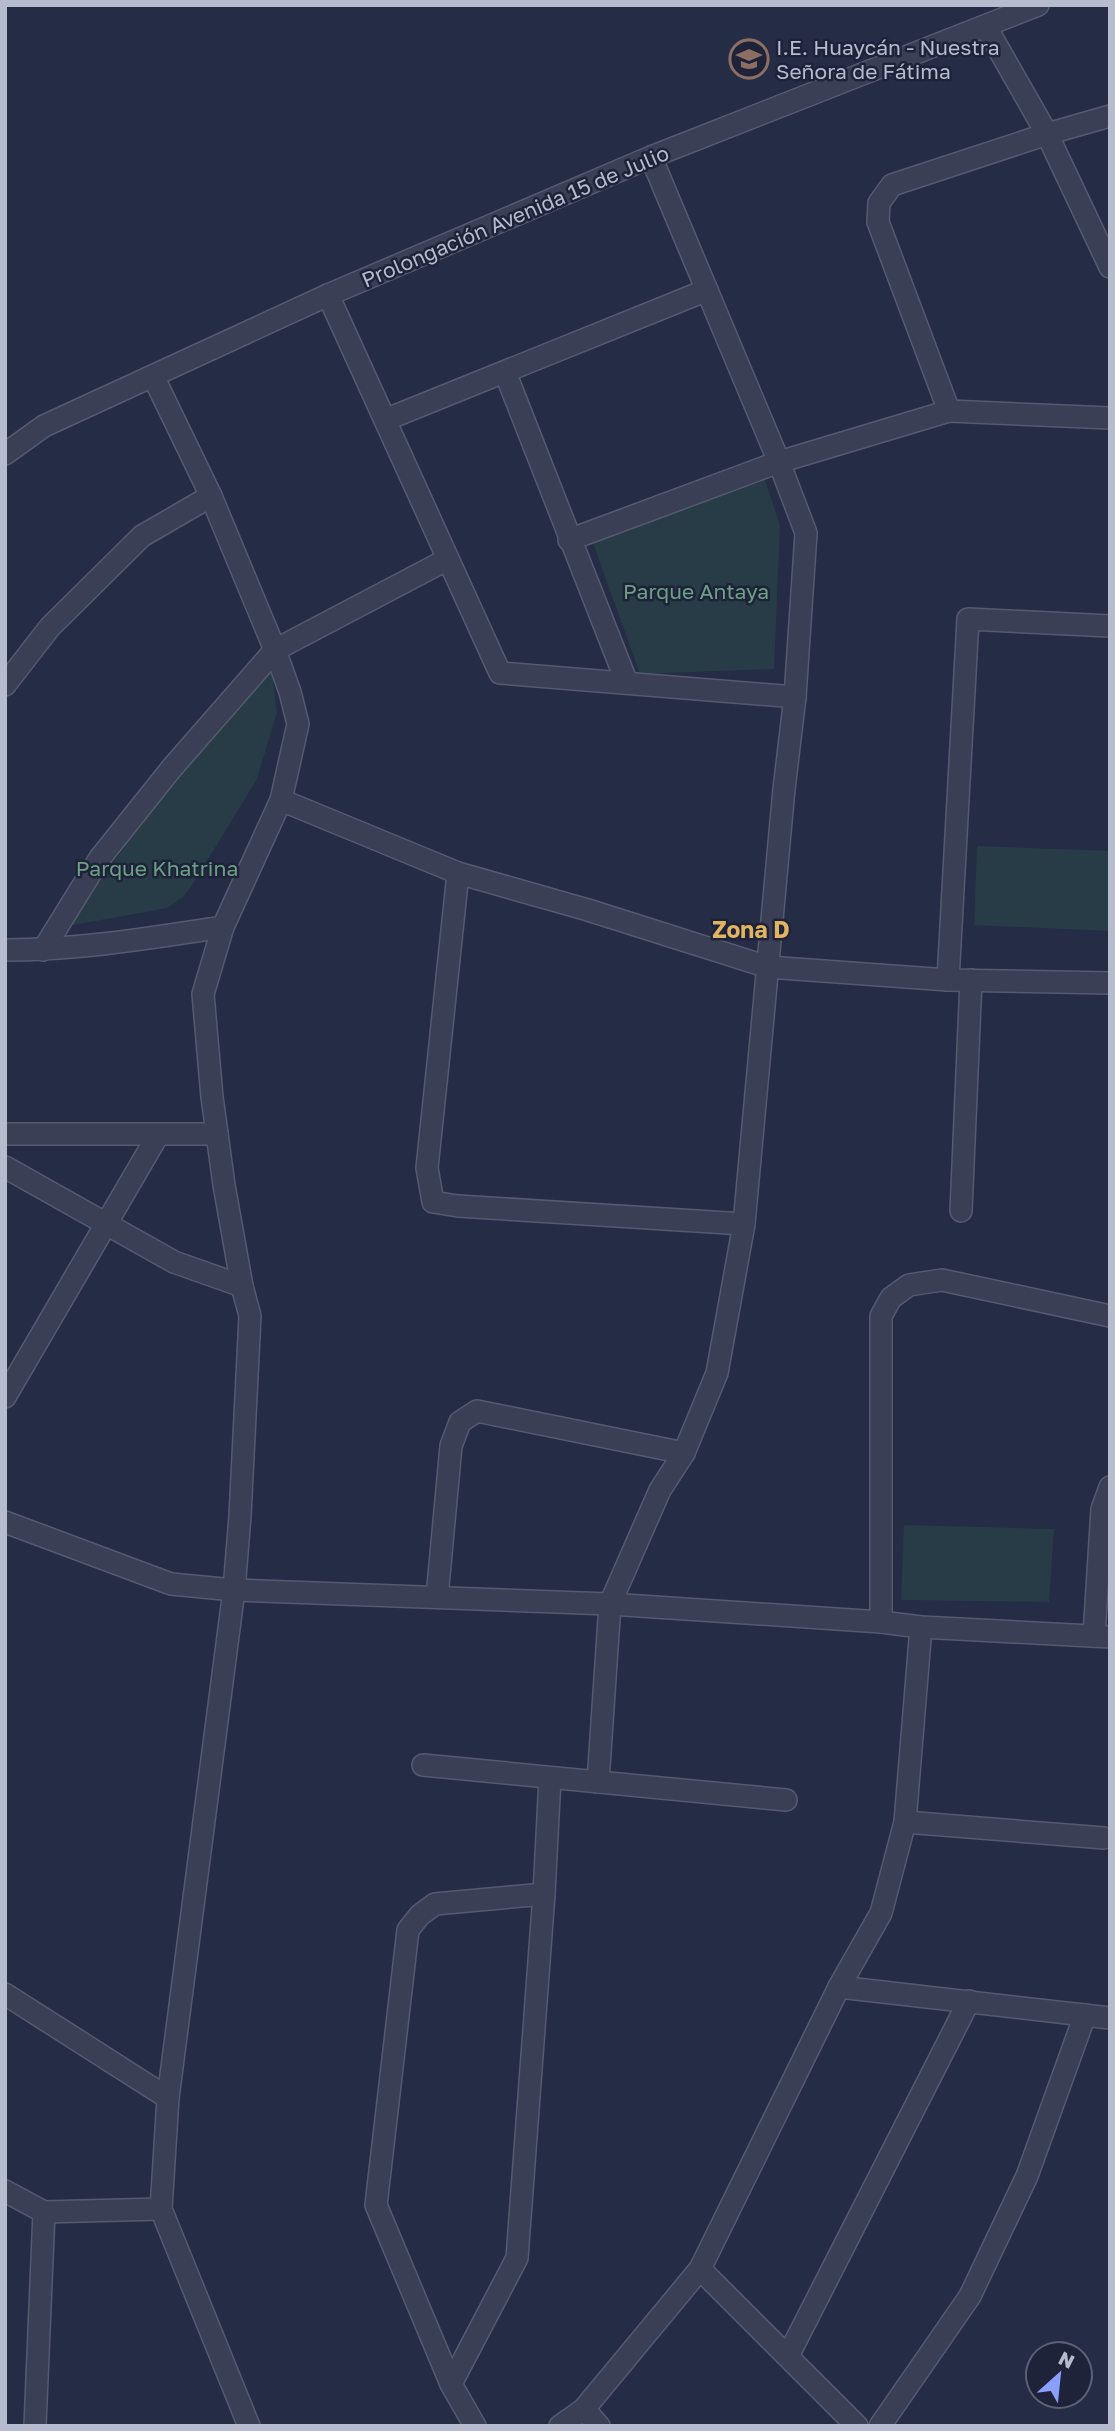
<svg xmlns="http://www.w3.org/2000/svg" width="1115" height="2431" font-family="'Golos Text',sans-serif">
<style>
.green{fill:#273c46}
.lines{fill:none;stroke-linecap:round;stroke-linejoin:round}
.street-casing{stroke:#555a6f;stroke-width:24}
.street{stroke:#3a3f55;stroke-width:21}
.labels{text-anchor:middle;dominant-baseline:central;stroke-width:5;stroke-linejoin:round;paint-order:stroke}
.poi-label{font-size:21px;fill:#b7bbce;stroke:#1e233a;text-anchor:start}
.street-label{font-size:21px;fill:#b7bbce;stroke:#1e233a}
.park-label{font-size:21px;fill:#6ca184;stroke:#1e233a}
.neighbourhood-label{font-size:23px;font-weight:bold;fill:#e0b460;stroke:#1e233a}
</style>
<rect width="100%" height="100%" fill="#252c46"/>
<g class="green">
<polygon points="765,480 780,525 774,669 640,674 593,543"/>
<polygon points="271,664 277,712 257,779 191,887 182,898 167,908 68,926 171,782"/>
<polygon points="977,846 1110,851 1110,931 974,925"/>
<polygon points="904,1525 1054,1529 1049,1602 901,1600"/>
</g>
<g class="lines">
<g class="street-casing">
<g id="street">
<polyline points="986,27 1047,134 1110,267"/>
<polyline points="328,295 500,673 795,697"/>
<polyline points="505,372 627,683"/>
<polyline points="949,411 878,222 879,203 892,185 1047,134 1110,116"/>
<polyline points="385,420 707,290"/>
<polyline points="5,454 44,426 328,295 651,157 1038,5"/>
<polyline points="569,540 779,462 949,411 1110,418"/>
<polyline points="5,685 50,627 142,536 211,496"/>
<polyline points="281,800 458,873 588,910 768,967 948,980 1110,983"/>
<polyline points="458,873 427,1168 433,1202 458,1206 744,1224"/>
<polyline points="223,927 203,994 212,1097 224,1185 242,1286 250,1316 240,1516 234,1590 168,2098 161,2209 249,2426"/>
<path d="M5 950C78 950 151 938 223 927L281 800 298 724 290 692 275 650 211 496 153 376"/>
<polyline points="43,950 100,858 171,769 275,650 448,559"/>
<polyline points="948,980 968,619 1110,626"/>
<polyline points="5,1134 217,1134"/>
<polyline points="5,1167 174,1262 242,1286"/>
<polyline points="961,1211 971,980"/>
<polyline points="5,1397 158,1135"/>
<polyline points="5,1522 171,1584 234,1590 610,1604 881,1622 921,1627 1110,1637"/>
<polyline points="437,1597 451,1446 460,1422 477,1411 684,1453"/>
<polyline points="881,1622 881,1316 891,1298 909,1285 942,1280 1110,1316"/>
<polyline points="1094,1636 1102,1509 1110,1487"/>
<polyline points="423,1765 786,1800"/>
<polyline points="598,1782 610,1604 660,1490 684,1453 717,1373 744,1224 784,789 795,697 806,533 779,462 651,157"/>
<polyline points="905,1822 1104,1838"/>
<polyline points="839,1987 1110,2018"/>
<polyline points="5,1994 168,2098"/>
<polyline points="5,2191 44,2212 161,2209"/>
<polyline points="700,2269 857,2426"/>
<polyline points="788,2356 969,2001"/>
<polyline points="451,2384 517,2258 544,1894 550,1778"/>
<polyline points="584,2409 599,2426"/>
<polyline points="35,2426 44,2212"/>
<polyline points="475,2426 451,2384 376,2205 408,1930 420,1915 435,1904 544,1894"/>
<polyline points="560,2426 584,2409 700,2269 839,1987 881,1913 905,1822 921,1627"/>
<polyline points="880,2426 970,2296 1027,2176 1085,2015"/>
</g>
</g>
<use href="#street" class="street"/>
</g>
<defs>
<g id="school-ring" transform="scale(2.0125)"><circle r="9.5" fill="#1e233a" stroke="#8d6e63" stroke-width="1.5"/><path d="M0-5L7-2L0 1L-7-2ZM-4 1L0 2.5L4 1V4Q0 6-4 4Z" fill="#8d6e63"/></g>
</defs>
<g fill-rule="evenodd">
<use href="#school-ring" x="749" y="59"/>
</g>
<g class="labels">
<g class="poi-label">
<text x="776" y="47">I.E. Huaycán - Nuestra<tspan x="776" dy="24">Señora de Fátima</tspan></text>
</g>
<g class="street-label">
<text transform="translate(515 216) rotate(-23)">Prolongación Avenida 15 de Julio</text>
</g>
<g class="park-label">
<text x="696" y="591">Parque Antaya</text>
<text x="157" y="868">Parque Khatrina</text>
</g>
<g class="neighbourhood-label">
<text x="751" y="929">Zona D</text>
</g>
</g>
<rect width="1115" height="2431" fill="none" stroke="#b7bbce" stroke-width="14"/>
<g transform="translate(1059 2375) rotate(27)"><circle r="33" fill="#1e233a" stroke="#5b6075" stroke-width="2"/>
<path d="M0-5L12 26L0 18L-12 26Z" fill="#8b9fff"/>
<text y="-10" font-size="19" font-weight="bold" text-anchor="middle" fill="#b7bbce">N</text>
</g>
</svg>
